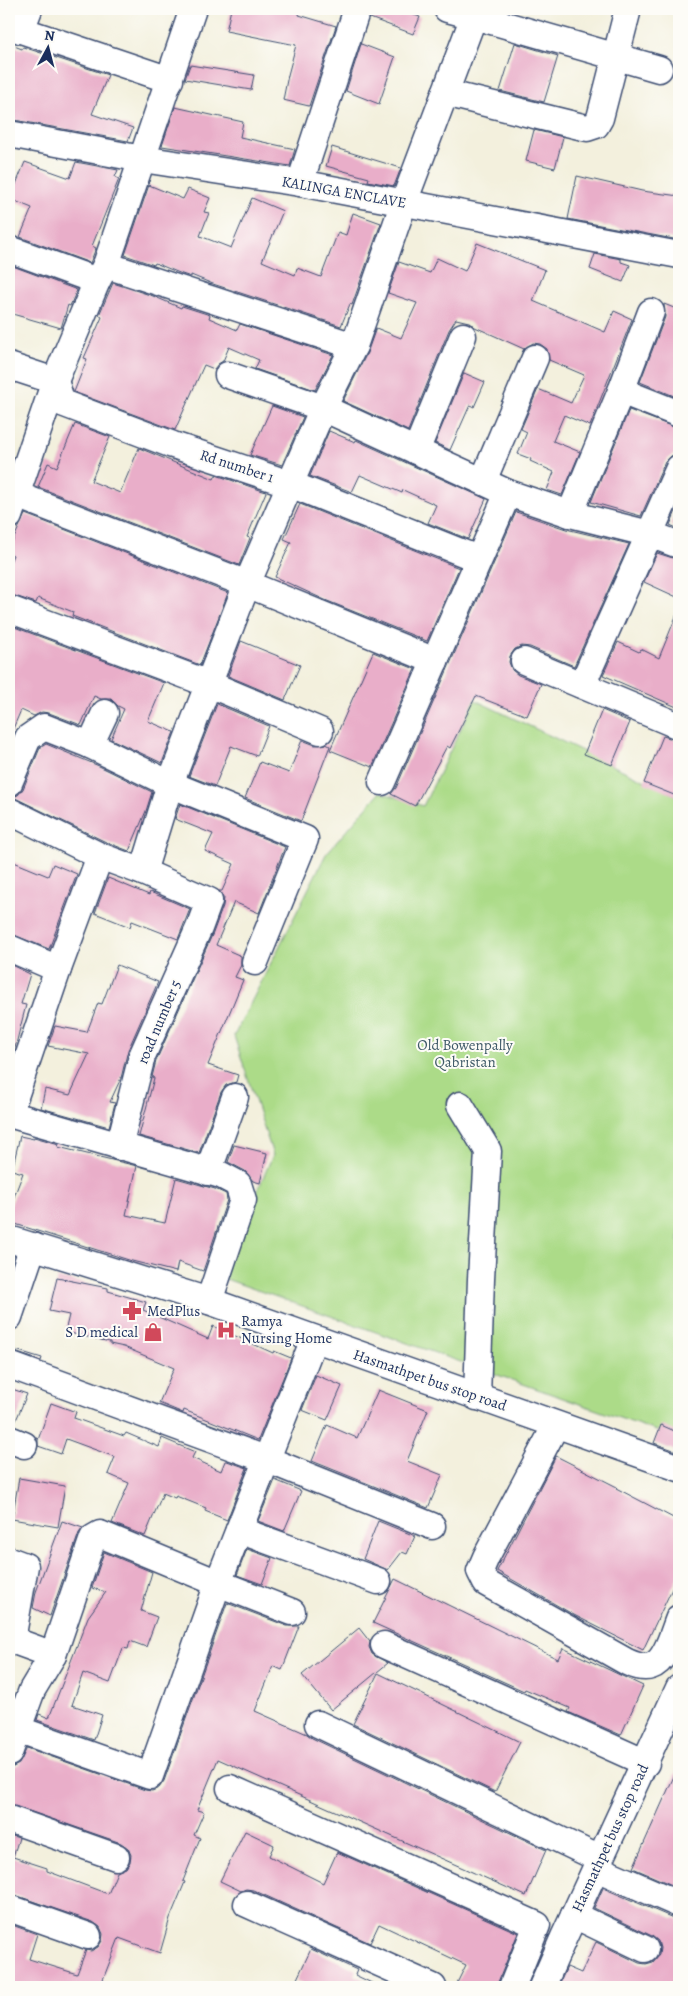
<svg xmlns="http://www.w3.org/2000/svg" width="688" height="1996" font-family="Alegreya,serif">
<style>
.green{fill:#acdb88;stroke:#648573}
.building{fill:#e9aec9}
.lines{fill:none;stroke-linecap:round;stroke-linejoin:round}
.minor-casing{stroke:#3b4c71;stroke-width:29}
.minor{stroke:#fff;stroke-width:26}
.labels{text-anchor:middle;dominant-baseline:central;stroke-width:4;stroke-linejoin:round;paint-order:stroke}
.street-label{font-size:15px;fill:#1b2f5e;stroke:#fdfcf7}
.park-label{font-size:15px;fill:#3f5a68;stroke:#fdfcf7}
.poi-label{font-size:15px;fill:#1b2f5e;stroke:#fdfcf7;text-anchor:start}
</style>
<rect width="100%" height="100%" fill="#fdfcf7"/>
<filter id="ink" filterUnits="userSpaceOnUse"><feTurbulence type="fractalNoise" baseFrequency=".02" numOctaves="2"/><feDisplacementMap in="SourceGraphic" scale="10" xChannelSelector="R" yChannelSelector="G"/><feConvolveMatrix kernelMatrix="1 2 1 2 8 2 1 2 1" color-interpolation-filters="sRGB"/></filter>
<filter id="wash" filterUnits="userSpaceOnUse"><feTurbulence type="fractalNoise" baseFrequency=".0096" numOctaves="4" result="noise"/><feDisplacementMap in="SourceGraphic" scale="20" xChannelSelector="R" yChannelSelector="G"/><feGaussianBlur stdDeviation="1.12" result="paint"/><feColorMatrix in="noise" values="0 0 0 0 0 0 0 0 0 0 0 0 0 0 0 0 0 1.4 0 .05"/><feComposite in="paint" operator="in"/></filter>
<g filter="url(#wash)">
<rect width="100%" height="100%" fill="#f3f0dd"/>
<polygon class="green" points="475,700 679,797 679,1439 220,1277 273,1155 234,1036 326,854 380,792 423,806"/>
<g id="blocks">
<g class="building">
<polygon points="231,9 300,9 299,15 336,26 309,106 283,100 288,75 296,45 226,31"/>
<polygon points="372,9 397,9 420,17 413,34 370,18"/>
<polygon points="515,43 558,56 544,102 500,91"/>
<polygon points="9,44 22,49 23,47 108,75 92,114 133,128 128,141 9,119"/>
<polygon points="361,44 395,57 379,104 346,91"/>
<polygon points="190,65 254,75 251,90 185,79"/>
<polygon points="175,107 243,122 240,137 295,149 290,166 162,146"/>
<polygon points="534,130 563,137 555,168 526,161"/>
<polygon points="332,147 401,168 394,186 368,181 369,178 326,166"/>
<polygon points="25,162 70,178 76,162 118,170 115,177 119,179 92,246 96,248 90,263 20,237 32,208 10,199"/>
<polygon points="577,176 642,191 679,196 679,240 568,219"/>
<polygon points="149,185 183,199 188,189 210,198 204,212 209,213 200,236 231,248 252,198 283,211 262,261 295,275 297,268 321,277 338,232 346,235 353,213 381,223 352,305 350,304 341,326 213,284 191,275 191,277 182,274 155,263 154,265 125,255"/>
<polygon points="477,243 545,270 533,301 605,332 614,311 632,319 590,426 564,415 553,441 580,452 562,495 547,490 554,472 530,461 531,459 518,454 527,432 521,429 538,389 571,403 584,375 549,360 547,349 540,344 533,343 524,349 475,327 469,322 456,319 449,330 408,431 343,401 367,353 376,328 401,338 417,303 388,293 399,262 430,273 437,258 465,271"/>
<polygon points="595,254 621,259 621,262 630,265 623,282 590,269"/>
<polygon points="10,265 77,290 70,306 68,305 61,328 9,313 9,270"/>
<polygon points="113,283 153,296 181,308 182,306 210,315 209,318 237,330 240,324 333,355 315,390 255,369 259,360 229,347 223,361 218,364 214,369 204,365 175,430 74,392 87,359 84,358 102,317 99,315"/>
<polygon points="664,304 679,310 679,398 640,382 665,317"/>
<polygon points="464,373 485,382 474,407 470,405 450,450 435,443"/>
<polygon points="272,406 303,417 282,465 250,455"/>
<polygon points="629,410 679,429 679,453 671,456 665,462 641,516 591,502"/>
<polygon points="75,424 110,437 91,481 120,493 139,448 214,479 216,475 266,492 247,537 250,538 239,565 38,487 48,463 57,467"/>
<polygon points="329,431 355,442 356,440 486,499 468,539 428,523 436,505 403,490 402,493 360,475 352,492 310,476"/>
<polygon points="300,504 459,568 427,641 325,600 275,577 291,542 284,539"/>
<polygon points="679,504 679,529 670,525"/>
<polygon points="516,512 566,529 629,544 574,666 530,647 522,646 515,649 510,656 509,662 512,670 518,675 541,684 527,716 476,696 450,748 447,746 415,806 391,794 396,788"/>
<polygon points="25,514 228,593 200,665 72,616 73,612 38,598 36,603 9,594 9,565 13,555 9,553 9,549"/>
<polygon points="657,553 679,560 679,598 644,582"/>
<polygon points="679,609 679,708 603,675 618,642 639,652 641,649 659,658"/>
<polygon points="9,625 164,683 148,721 174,732 162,763 111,739 124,709 118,706 111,699 101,699 94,696 81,725 49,713 42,712 34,716 21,710 9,738"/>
<polygon points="241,641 300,665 285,700 228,676"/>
<polygon points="373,652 415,669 372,767 330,750"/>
<polygon points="217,704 269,726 257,756 231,746 215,786 189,776"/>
<polygon points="602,710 630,722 612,765 584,754"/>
<polygon points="663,736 679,741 679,797 644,783"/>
<polygon points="302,740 315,745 326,744 330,746 301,821 245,798 260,762 289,773"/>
<polygon points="46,744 99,766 152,792 146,811 129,851 106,842 13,797 18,795 23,789 40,748"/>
<polygon points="180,804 285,847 259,913 234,902 216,945 241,956 241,965 235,977 243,980 208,1065 238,1075 236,1082 226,1085 221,1092 199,1153 139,1136 154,1078 152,1077 156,1061 213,933 223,906 224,898 219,891 222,891 234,864 205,851 213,834 175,819"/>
<polygon points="9,860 48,876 53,864 77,874 49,949 9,933"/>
<polygon points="108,878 149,895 150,892 190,909 178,939 132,921 130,927 95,913"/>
<polygon points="9,964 30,974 21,1004 26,1005 14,1052 9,1052"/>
<polygon points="117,965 158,982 128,1050 121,1078 110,1102 115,1103 109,1127 41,1108 45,1089 70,1095 89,1054 48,1046 55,1026 87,1032 98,1003 102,1004"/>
<polygon points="20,1136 34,1139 34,1137 59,1144 58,1147 137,1166 126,1215 165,1223 176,1178 215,1189 226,1194 227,1200 203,1271 178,1262 176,1272 132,1261 9,1222 9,1210 23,1173 12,1170"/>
<polygon points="234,1145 267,1153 260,1183 253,1181 245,1171 228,1162"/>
<polygon points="57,1278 108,1288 108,1291 146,1302 143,1310 208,1339 213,1326 273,1353 274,1351 291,1358 258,1440 184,1410 183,1413 159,1403 174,1368 124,1347 110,1344 110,1342 65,1332 69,1315 49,1311"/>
<polygon points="9,1348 42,1358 41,1361 9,1350"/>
<polygon points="316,1375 342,1386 327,1420 302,1410"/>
<polygon points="9,1388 27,1394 14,1425 9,1424"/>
<polygon points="378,1390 428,1410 407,1461 442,1475 428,1508 312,1461 327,1425 357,1438"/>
<polygon points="51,1403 76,1412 74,1418 124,1436 126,1433 159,1447 162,1438 195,1452 192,1458 221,1471 225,1461 227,1461 247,1468 227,1520 205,1511 206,1508 176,1496 175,1498 163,1493 145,1536 112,1523 129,1483 108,1474 115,1457 66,1439 61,1454 38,1446 38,1440"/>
<polygon points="661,1425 679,1433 679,1452 654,1443"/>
<polygon points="556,1456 617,1487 616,1488 679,1521 679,1574 643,1650 574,1615 497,1571"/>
<polygon points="19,1478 65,1486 58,1527 12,1519"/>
<polygon points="275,1480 301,1491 284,1531 258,1521"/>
<polygon points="62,1521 83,1528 79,1533 50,1616 33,1608 36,1592"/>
<polygon points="378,1521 415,1536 407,1554 402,1552 388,1570 363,1559"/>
<polygon points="247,1549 272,1558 262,1584 237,1575"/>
<polygon points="104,1552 152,1572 141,1611 157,1617 146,1647 130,1641 128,1649 123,1648 110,1683 83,1673 72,1705 102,1715 94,1740 37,1720 39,1714 49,1718 88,1617 106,1592 92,1588"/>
<polygon points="395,1579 558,1659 563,1648 643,1686 621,1735 568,1712 570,1708 525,1689 524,1691 373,1623"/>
<polygon points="227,1603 287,1626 299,1626 282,1670 273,1666 255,1711 307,1734 312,1738 546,1850 526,1896 218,1759 197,1810 204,1812 194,1835 200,1838 183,1881 185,1882 170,1918 160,1953 119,1938 102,1982 109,1984 109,1987 9,1987 9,1924 37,1934 29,1959 77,1974 86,1950 91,1951 98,1947 102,1941 103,1934 100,1927 93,1922 9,1893 9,1835 19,1838 13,1857 47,1868 47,1871 108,1894 117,1872 126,1868 130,1862 131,1855 128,1848 121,1843 9,1804 9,1774 11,1768 19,1764 27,1748 145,1790 152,1791 159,1788 164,1781"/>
<polygon points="359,1628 370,1642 369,1647 372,1654 388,1663 331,1710 302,1675"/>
<polygon points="378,1673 520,1742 495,1792 353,1724"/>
<polygon points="679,1765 679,1888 633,1868"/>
<polygon points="245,1831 274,1845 269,1856 323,1883 337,1852 518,1933 496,1987 455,1987 466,1965 379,1924 370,1943 253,1890 246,1889 241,1891 220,1881"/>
<polygon points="603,1888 673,1918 679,1919 679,1987 558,1987 567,1967 581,1973 596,1942 639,1963 646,1964 653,1962 659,1955 660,1948 658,1941 652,1936 594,1908"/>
<polygon points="311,1949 357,1970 355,1975 380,1987 310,1987 296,1981"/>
</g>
</g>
</g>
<g filter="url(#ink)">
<use href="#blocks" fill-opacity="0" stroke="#3b4c71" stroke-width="1"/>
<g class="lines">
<g class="minor-casing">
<g id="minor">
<polyline points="474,9 474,16 659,69"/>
<polyline points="9,26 170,80"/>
<polyline points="21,30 29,9"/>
<polyline points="445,93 587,128 596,125 600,118 628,9"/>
<polyline points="9,134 142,159 300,183 679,255"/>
<polyline points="300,183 357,9"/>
<polyline points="9,249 97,281"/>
<polyline points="106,265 354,346"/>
<polyline points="9,366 55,381 62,403 173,445 290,484 478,559"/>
<polyline points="228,375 323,408 508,493 570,514 650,534 679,545"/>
<polyline points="621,391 679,414"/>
<polyline points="416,451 463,336"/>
<polyline points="483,481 535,358"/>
<polyline points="9,492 247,584 435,661"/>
<polyline points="570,514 621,391 651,312"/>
<polyline points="9,516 55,381 97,281 106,265 193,9"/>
<polyline points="9,609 209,684 320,731"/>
<polyline points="524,661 679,726"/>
<polyline points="582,685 679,468"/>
<polyline points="90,745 105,713"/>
<polyline points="382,782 508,493"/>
<polyline points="9,783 28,738 44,727 90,745 170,784 305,839 255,962"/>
<polyline points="9,811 100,856 143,872 209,901 199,928 142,1056 119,1147"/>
<polyline points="100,856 58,969 9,1114 221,1175 238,1184 243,1200 209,1301"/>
<polyline points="143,872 170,784 247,584 323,408 354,346 404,202 474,16 447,9"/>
<polyline points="9,948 58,969"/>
<polyline points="460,1105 488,1151 481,1279 477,1397"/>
<polyline points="208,1172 235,1097"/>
<polyline points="9,1239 209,1301 679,1468"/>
<polyline points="9,1317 33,1246"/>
<polyline points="9,1365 268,1460 432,1526"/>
<path d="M556 1425 486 1557 480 1571 486 1583 627 1662C634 1665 643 1669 651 1666 667 1661 673 1632 679 1618"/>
<polyline points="9,1439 24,1445"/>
<polyline points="239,1530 378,1581"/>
<polyline points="9,1560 25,1566 12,1640"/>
<polyline points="9,1639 53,1655"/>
<polyline points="384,1645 646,1763"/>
<polyline points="318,1724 600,1859"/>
<polyline points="17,1729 150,1776 218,1583 314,1339"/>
<polyline points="9,1753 32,1690 53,1655 93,1538 100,1534 218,1583 292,1612"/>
<polyline points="230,1788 537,1925 512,1987"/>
<polyline points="9,1819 116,1857"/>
<polyline points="596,1868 679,1904"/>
<polyline points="247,1904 433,1987"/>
<polyline points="9,1908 88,1936"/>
<polyline points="574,1915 645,1949"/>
<polyline points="542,1987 564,1937 679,1688"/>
</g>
</g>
<use href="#minor" class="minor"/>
</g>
</g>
<defs>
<g id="pharmacy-bare" transform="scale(1.5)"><path d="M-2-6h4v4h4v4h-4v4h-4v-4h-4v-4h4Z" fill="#d1495b" stroke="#fdfcf7" stroke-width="2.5" paint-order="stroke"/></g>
<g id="hospital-bare" transform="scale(1.5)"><path d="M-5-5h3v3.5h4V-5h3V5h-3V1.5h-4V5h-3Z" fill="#d1495b" stroke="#fdfcf7" stroke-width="2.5" paint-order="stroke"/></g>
<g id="shop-bare" transform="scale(1.5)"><path d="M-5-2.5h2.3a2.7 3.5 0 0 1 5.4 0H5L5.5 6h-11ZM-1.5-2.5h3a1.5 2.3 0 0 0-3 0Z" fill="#d1495b" stroke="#fdfcf7" stroke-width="2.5" paint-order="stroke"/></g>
</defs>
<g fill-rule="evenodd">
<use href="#pharmacy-bare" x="132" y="1311"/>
<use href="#hospital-bare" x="226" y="1330"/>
<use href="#shop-bare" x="153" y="1332"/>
</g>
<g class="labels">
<g class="street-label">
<text transform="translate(344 192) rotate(10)">KALINGA ENCLAVE</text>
<text transform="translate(237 466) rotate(18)">Rd number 1</text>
<text transform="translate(159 1022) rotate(-67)">road number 5</text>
<text transform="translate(430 1380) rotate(19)">Hasmathpet bus stop road</text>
<text transform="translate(610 1838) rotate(-65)">Hasmathpet bus stop road</text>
</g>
<g class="park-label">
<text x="465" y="1045">Old Bowenpally<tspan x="465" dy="17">Qabristan</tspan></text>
</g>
<g class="poi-label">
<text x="147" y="1311">MedPlus</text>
<text x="241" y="1321">Ramya<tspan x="241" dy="17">Nursing Home</tspan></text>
<text x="138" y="1332" text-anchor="end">S D medical</text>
</g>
</g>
<rect width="688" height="1996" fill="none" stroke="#fdfcf7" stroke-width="30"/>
<g transform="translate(48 48) rotate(7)" stroke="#fdfcf7" stroke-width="4" paint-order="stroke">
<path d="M0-4L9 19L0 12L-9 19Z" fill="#1b2f5e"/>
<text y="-8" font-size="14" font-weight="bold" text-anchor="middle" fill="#1b2f5e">N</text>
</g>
</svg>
